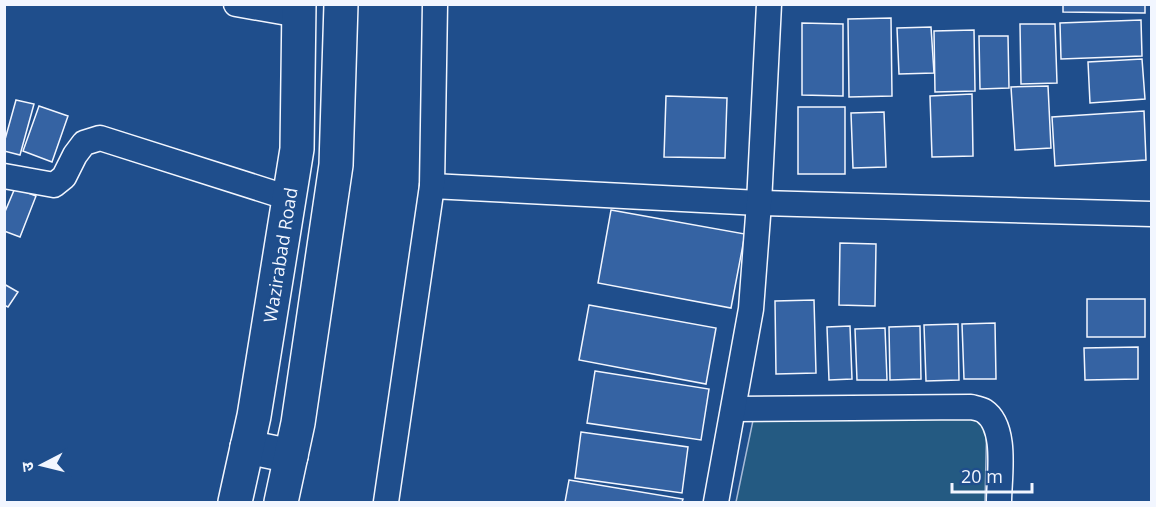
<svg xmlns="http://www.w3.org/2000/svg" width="1156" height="507" font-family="'Open Sans','Noto Sans Devanagari',sans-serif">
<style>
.green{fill:#245a82;stroke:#a8bbd7;stroke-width:1.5}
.building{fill:#3563a3;stroke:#f2f6ff;stroke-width:1.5}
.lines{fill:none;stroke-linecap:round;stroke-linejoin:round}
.street-casing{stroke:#f2f6ff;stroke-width:27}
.primary-casing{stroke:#f2f6ff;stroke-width:36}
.highway-casing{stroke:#f2f6ff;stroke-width:36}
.street{stroke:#1f4e8c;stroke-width:24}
.primary{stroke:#1f4e8c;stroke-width:33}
.highway{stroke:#1f4e8c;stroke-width:33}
.labels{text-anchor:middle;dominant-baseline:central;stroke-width:4.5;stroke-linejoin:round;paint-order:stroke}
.street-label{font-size:18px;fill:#f2f6ff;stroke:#1f4e8c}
</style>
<rect width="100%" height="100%" fill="#1f4e8c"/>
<polygon class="green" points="756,406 987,416 985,502 736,502"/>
<g class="building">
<polygon points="1063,4 1145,4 1145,13 1063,12"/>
<polygon points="891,18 892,96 849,97 848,19"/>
<polygon points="1141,20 1142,56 1061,59 1060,23"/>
<polygon points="802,23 843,24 843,96 802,95"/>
<polygon points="1020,24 1055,24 1057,83 1021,84"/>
<polygon points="931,27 934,73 899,74 897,28"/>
<polygon points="974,30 975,91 935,92 934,31"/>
<polygon points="979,36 1008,36 1009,88 980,89"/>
<polygon points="1142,59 1145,99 1090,103 1088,62"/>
<polygon points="1048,86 1051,148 1015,150 1011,87"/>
<polygon points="972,94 973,156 932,157 930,96"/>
<polygon points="666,96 727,98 725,158 664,157"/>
<polygon points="16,100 34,104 20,155 4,151 4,143"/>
<polygon points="39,106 68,116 52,162 23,151"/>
<rect x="798" y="107" width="47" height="67"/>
<polygon points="1144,111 1146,160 1055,166 1052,117"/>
<polygon points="884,112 886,167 853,168 851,113"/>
<polygon points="15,188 36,196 20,237 4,231 4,214"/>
<polygon points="611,210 745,234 731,308 598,283"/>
<polygon points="840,243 876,244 875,306 839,305"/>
<polygon points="4,284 18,292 8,307 4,305"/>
<rect x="1087" y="299" width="58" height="38"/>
<polygon points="814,300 816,373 776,374 775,301"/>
<polygon points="589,305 716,328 706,384 579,360"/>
<polygon points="995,323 996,379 964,379 962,324"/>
<polygon points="958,324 959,380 926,381 924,325"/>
<polygon points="850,326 852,379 829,380 827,327"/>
<polygon points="920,326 921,379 890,380 889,327"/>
<polygon points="885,328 887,380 857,380 855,329"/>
<polygon points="1138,347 1138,379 1085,380 1084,348"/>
<polygon points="595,371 709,389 701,440 587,423"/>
<polygon points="581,432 688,447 682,493 575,478"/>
<polygon points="569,480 683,499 682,502 565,502"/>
</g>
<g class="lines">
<g class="street-casing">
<g id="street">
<polyline points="236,4 299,15"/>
<polyline points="4,176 54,185 64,177 75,155 84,143 100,138 289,198"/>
<polyline points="432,186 759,203 1152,214"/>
<path d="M734 409 971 407C975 408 981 409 984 411 1008 427 999 478 999 502"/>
<polyline points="386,502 432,186 435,4"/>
<polyline points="716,502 751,309 759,203 769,4"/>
</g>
</g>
<g class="primary-casing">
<polyline id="primary" points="247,447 291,456"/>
</g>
<g class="highway-casing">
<g id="highway">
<polyline points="235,502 254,416 297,149 299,4"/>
<polyline points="281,502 298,423 336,165 341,4"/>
</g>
</g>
<use href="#street" class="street"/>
<use href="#primary" class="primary"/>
<use href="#highway" class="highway"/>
</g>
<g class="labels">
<g class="street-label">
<text transform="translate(280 255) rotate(-81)">Wazirabad Road</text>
</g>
</g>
<rect width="1156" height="507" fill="none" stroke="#f2f6ff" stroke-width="12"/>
<g transform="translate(42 465) rotate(263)" stroke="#1f4e8c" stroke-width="4.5" paint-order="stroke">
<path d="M0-4.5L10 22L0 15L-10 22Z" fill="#f2f6ff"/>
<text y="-9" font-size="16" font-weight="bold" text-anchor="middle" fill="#f2f6ff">उ</text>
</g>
<path d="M952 483v9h80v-9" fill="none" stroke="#f2f6ff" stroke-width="3"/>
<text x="961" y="483" font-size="18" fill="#f2f6ff" stroke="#1f4e8c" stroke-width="4.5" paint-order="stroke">20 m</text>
</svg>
